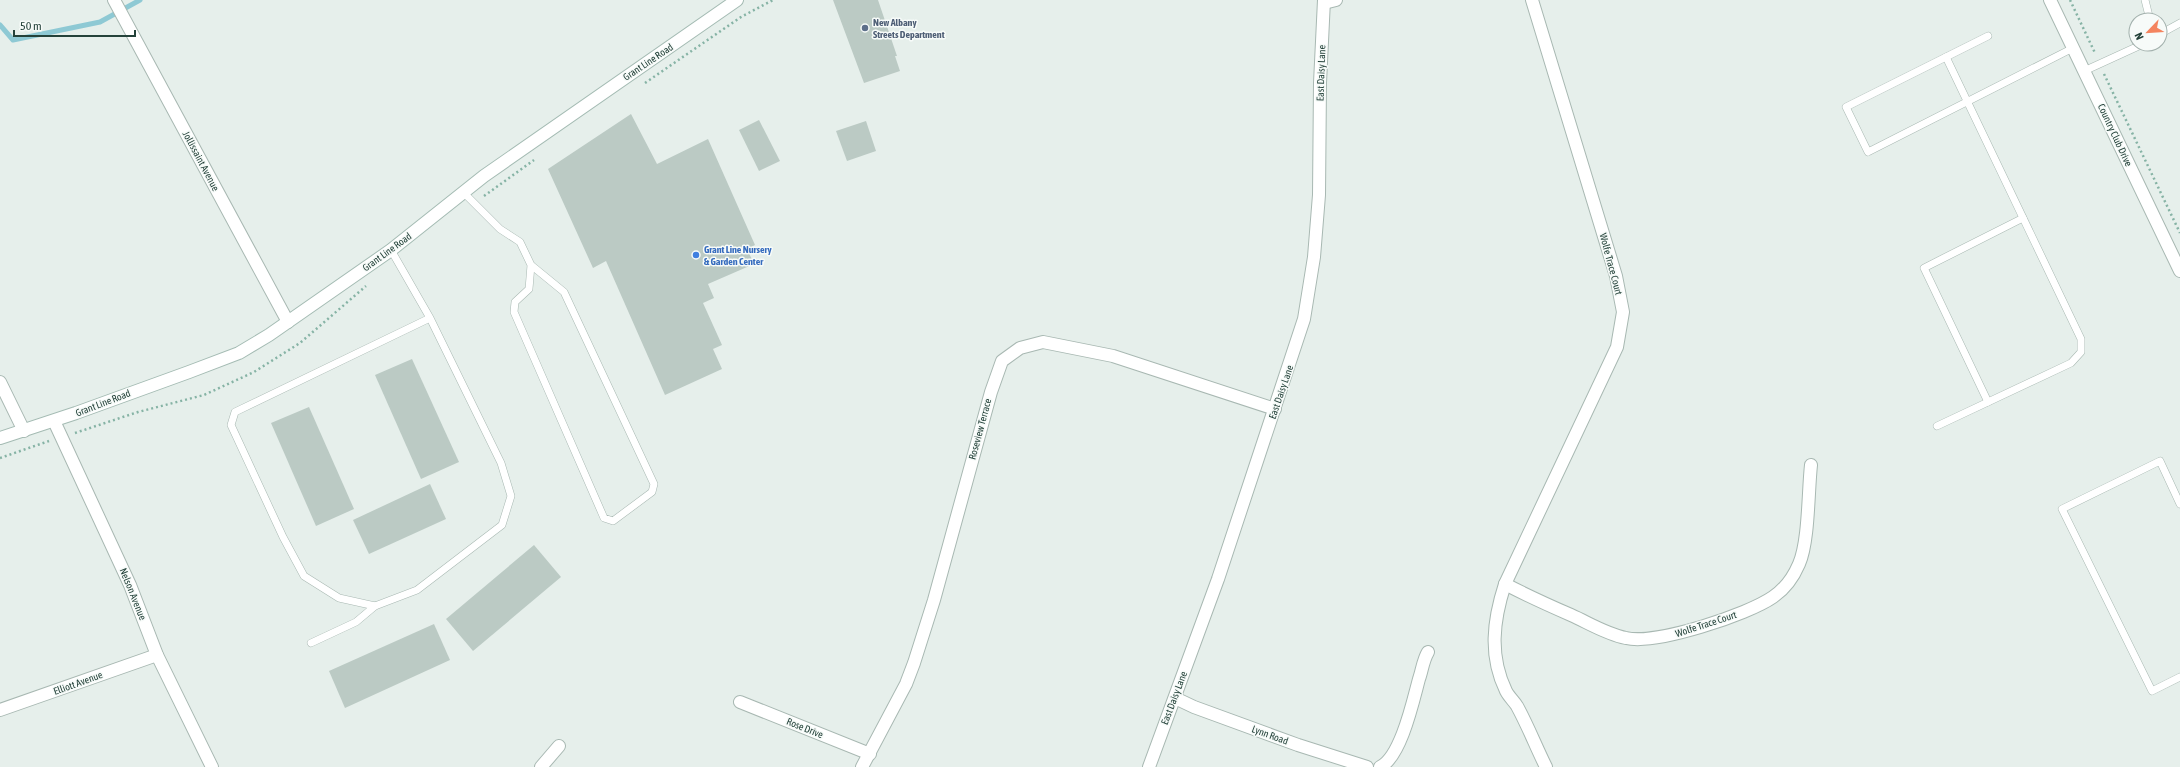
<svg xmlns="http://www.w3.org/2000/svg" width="2180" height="767" font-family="'Asap Condensed',sans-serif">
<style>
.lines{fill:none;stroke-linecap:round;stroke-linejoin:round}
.stream{stroke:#8ec9d4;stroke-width:5}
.building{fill:#bbcac4}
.service-casing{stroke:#a8b8b2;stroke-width:8}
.minor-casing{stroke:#a8b8b2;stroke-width:14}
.tertiary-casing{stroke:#a8b8b2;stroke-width:14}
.secondary-casing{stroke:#a4bbb3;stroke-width:14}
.path{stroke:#86b3a5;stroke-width:2.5;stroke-dasharray:2 3;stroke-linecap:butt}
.service{stroke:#fff;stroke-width:7}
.minor{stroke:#fff;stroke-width:12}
.tertiary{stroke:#fff;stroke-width:12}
.secondary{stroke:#fff;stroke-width:12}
.service-dot{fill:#5c6f8a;stroke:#f7fbf9;stroke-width:1.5}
.shop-dot{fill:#3f7fe0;stroke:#f7fbf9;stroke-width:1.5}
.labels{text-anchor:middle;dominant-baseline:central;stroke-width:3;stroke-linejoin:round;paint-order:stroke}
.service-label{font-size:10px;font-weight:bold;fill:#4e5e75;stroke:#f7fbf9;text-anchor:start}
.street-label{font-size:10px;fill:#24423a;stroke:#f7fbf9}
.shop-label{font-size:10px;font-weight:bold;fill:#366cbe;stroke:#f7fbf9;text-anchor:start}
</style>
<rect width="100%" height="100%" fill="#e6efeb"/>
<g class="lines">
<polyline class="stream" points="0,25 13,40 100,22 140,0"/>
</g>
<g class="building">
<polygon points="833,0 878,0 897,56 895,56 900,71 864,83"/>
<polygon points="631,114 657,164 708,139 755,245 747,249 754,264 708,284 714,298 703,303 722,345 713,349 722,369 665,395 606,261 593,268 548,169"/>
<polygon points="759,120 780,161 759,171 739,130"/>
<polygon points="866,121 876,151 847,161 836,131"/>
<polygon points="412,359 459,462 421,479 375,375"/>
<polygon points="309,407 354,509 316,526 271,423"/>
<polygon points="430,484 446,519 369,554 353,520"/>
<polygon points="534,545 561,577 473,651 446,619"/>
<polygon points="434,624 450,660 345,708 329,671"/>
</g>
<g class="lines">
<g class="service-casing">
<g id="service">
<polyline points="2145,0 2150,20"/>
<polyline points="2160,34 2180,23"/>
<polyline points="1988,36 1846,107 1868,152 2073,48"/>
<polyline points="2084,71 2143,44"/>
<polyline points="464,193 500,229 520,242 531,265 564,292 654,484 652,492 613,521 604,518 514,312 515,302 529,289 531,265"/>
<polyline points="391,250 430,318 501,463 511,496 502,525 417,590 375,606 339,598 304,576 283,537 231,425 235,412 430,318"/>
<polyline points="1988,402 1924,268 2023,218"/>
<polyline points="1937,426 2071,363 2081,352 2081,339 1946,57"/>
<polyline points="2180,504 2160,461 2062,509 2152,691 2180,677"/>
<polyline points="311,643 356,622 375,606"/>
</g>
</g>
<g class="minor-casing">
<g id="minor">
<polyline points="114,0 288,322"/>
<path d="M1532 0 1616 276 1623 312 1617 347 1505 584C1493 621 1489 656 1506 691 1509 697 1514 701 1517 706 1528 726 1536 747 1546 767"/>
<polyline points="2050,0 2180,271"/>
<polyline points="1324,3 1336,0"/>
<polyline points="0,382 24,431"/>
<polyline points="54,421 130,585 157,655 212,767"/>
<path d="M1505 584C1526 595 1548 605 1571 615 1589 623 1606 634 1626 638 1656 645 1747 615 1773 597 1785 589 1793 578 1799 564 1809 541 1808 492 1811 465"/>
<polyline points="1175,698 1194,707 1298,745 1367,767"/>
<polyline points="740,702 870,754"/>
<polyline points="0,710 157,655"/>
<polyline points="541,767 559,746"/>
<polyline points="862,767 906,684 914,663 934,600 991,392 1002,361 1020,348 1043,342 1113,356 1275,409"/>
<path d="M1380 767C1401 757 1413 701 1419 679 1422 671 1423 660 1428 652"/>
</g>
</g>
<g class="tertiary-casing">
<polyline id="tertiary" points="1149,767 1218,579 1304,319 1314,257 1319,195 1320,83 1324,0"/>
</g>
<g class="secondary-casing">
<polyline id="secondary" points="0,438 76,413 189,372 239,353 269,335 391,250 484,176 737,0"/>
</g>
<g class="path">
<polyline points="2070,0 2095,53"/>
<polyline points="2104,74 2180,233"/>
<polyline points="645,83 741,17 773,0"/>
<polyline points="484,196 534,160"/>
<polyline points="75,433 138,412 204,395 254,372 300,343 366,286"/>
<polyline points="0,458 49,441"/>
</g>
<use href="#service" class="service"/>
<use href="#minor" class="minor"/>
<use href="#tertiary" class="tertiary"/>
<use href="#secondary" class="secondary"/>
</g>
<circle class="service-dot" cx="865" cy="28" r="4"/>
<circle class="shop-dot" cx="696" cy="255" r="4"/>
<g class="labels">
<g class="service-label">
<text x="873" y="22">New Albany<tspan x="873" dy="12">Streets Department</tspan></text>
</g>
<g class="street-label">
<text transform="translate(648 62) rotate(-34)">Grant Line Road</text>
<text transform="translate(1321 73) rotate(-88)">East Daisy Lane</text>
<text transform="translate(2115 135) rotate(65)">Country Club Drive</text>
<text transform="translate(201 161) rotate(62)">Jollissaint Avenue</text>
<text transform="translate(387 252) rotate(-36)">Grant Line Road</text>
<text transform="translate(1611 264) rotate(75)">Wolfe Trace Court</text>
<text transform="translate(1281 392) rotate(-71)">East Daisy Lane</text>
<text transform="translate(103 403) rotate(-21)">Grant Line Road</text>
<text transform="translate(980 429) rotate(-75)">Roseview Terrace</text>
<text transform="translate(133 594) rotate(68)">Nelson Avenue</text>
<text transform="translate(1706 624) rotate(-18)">Wolfe Trace Court</text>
<text transform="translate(78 683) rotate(-20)">Elliott Avenue</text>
<text transform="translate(1174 698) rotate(-69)">East Daisy Lane</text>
<text transform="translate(805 728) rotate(22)">Rose Drive</text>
<text transform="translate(1270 735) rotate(20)">Lynn Road</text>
</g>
<g class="shop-label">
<text x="704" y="249">Grant Line Nursery<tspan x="704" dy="12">&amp; Garden Center</tspan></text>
</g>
</g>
<g transform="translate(2148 32) rotate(245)"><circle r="19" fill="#f7fbf9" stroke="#a3b1ad"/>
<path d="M0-3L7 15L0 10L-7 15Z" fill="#f4845f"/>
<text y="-6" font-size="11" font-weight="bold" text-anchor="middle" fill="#24423a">N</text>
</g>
<path d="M14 30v6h121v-6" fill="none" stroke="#24423a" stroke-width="2"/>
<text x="20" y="30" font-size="12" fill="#24423a" stroke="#f7fbf9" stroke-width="3" paint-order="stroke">50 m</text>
</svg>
